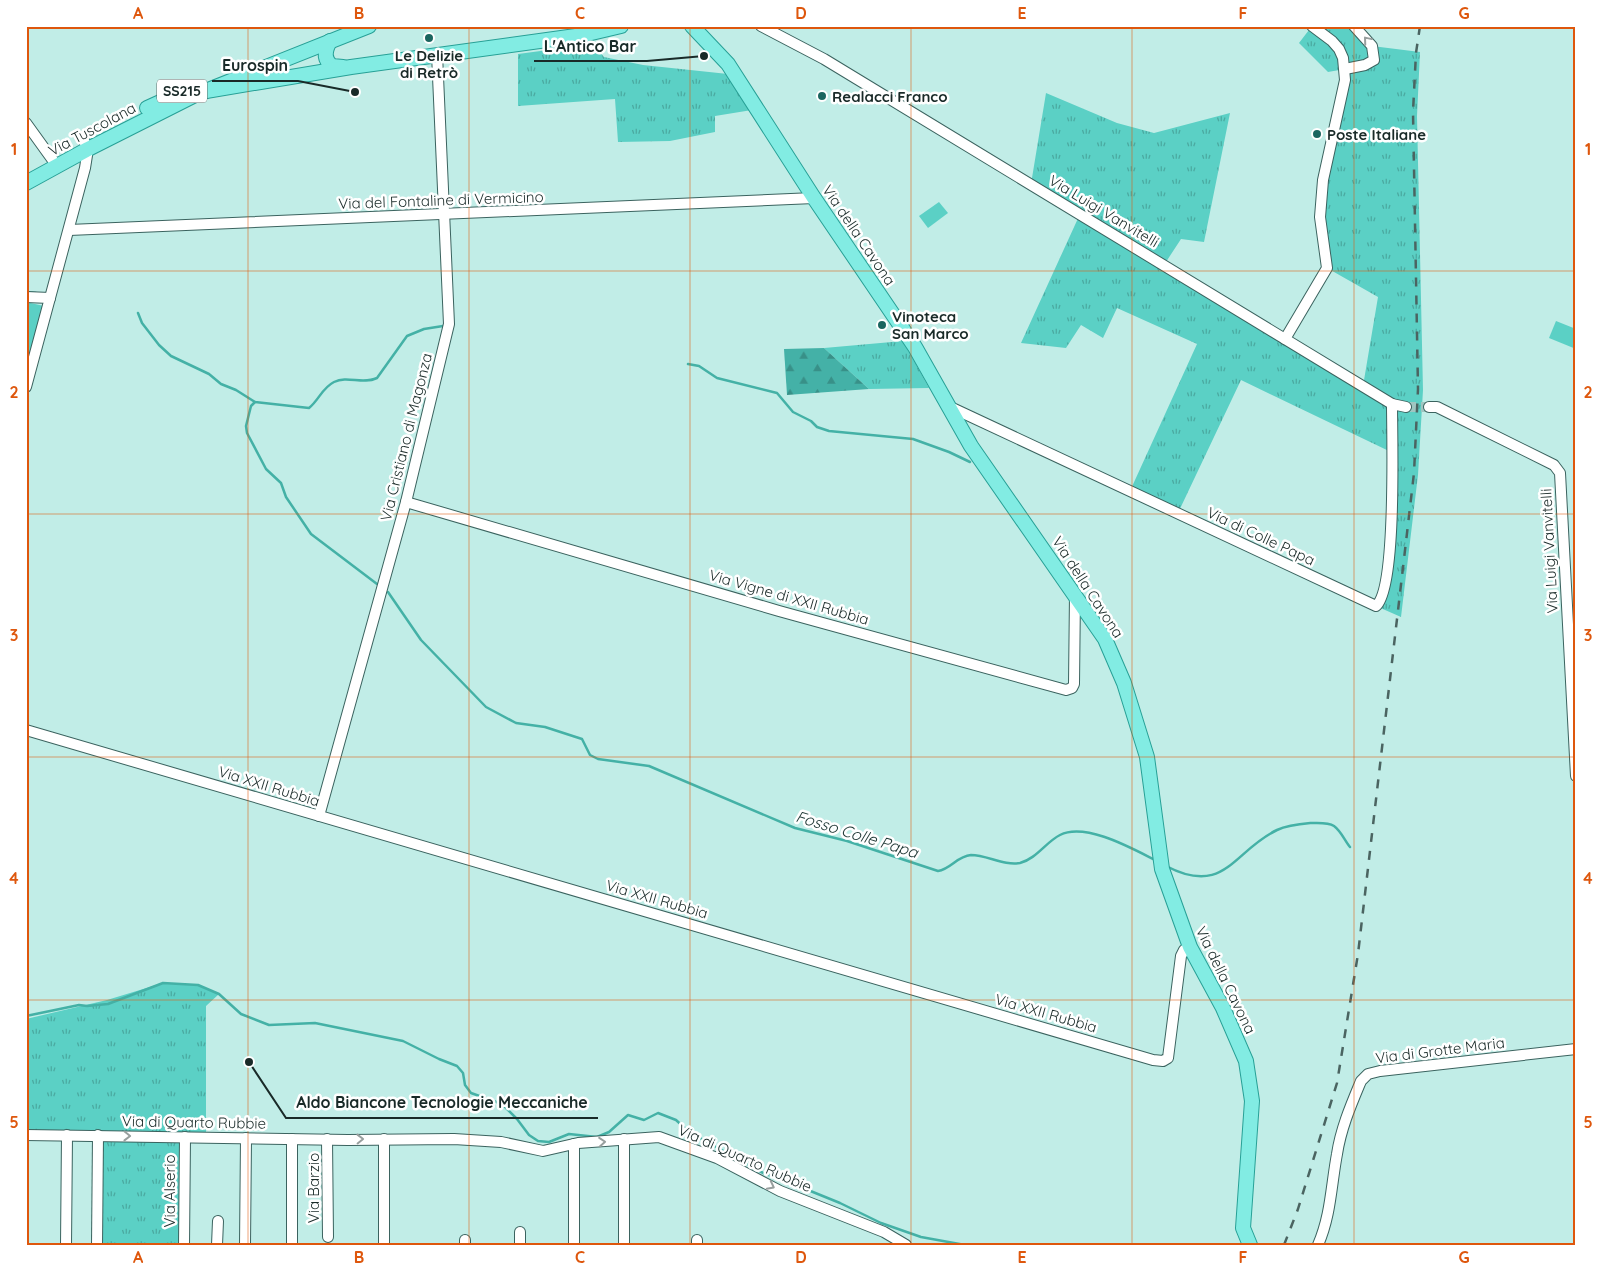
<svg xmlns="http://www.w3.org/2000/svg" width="1602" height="1271" font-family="Quicksand,sans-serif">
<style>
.grass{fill:url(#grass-tufts)}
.forest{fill:url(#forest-firs)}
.pitch{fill:#5bd0c5}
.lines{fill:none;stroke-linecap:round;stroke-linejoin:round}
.stream{stroke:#44b1a6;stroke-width:2.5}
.minor-tunnel{stroke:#9fc6c1;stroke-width:10;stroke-dasharray:10 5;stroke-linecap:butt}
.minor-casing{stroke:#3b635f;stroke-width:12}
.major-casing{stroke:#27a096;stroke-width:16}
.minor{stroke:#fff;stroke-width:10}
.major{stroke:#82ece3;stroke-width:14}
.rail{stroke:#4b6461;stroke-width:2.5;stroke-dasharray:9 9;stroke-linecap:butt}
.oneway{stroke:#989f9e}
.grid{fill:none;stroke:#de570d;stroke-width:1;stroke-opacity:0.55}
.poi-dot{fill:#1a655f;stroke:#fff;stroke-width:2}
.labels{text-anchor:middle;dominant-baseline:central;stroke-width:5;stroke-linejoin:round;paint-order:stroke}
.shield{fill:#fff;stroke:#5e6a68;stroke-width:1}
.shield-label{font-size:14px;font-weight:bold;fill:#192a28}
.poi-label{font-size:15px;font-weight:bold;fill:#192a28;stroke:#fff;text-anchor:start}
.street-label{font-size:15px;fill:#192a28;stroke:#fff}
.water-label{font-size:16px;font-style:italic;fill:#1c3532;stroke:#fff}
.leader{fill:none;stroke:#192a28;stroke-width:2}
.callout-dot{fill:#192a28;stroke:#fff;stroke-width:2}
.callout-label{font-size:16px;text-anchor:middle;font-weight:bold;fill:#192a28;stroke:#fff;stroke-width:5;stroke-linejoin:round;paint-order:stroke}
.neatline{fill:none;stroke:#de570d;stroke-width:2}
.grid-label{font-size:16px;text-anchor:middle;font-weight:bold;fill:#de570d}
</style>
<defs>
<pattern id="grass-tufts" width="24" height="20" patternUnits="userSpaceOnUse" patternTransform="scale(1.25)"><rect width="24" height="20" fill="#5bd0c5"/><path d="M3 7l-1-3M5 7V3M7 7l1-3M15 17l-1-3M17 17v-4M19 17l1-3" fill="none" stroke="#4aa9a0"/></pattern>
<pattern id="forest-firs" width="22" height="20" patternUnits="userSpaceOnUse" patternTransform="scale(1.25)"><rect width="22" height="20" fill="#44b1a7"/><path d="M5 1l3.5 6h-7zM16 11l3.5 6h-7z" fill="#389088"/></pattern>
</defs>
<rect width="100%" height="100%" fill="#c1ede7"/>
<g class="grass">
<polygon points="1312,26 1353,26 1372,46 1420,52 1417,116 1423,390 1418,475 1401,617 1376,606 1389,567 1391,452 1241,380 1178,513 1130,491 1197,344 1117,308 1103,338 1081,325 1066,348 1021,343 1080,214 1031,184 1046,93 1117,123 1154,133 1230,113 1204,242 1181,239 1164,265 1363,386 1378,297 1327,268 1320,217 1345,69 1328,72 1299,43"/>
<polygon points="593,44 604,57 643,65 728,74 752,110 715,116 715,132 670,141 618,142 615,99 518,106 518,54"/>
<polygon points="903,341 929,388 869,389 824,348"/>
<polygon points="163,983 198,985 219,994 206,1006 206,1137 185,1137 184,1245 97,1245 98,1135 26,1135 26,1019 107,1000"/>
</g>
<polygon class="forest" points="824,348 869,389 787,395 784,349"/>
<g class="pitch">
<polygon points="939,202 948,213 928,228 919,216"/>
<polygon points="26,302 44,306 26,371"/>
<polygon points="1556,321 1576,329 1576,349 1549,338"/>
</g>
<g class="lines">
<g class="stream">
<polyline points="26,292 36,293"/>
<path d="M138 313 142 323 159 345 171 356 209 374 221 384 236 390 255 402 309 408C319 400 322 388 334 382 348 375 362 385 377 378L407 336 424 329 443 326"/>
<polyline points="688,364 699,366 717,378 777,393 793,412 811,421 817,427 829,431 913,439 949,452 970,462"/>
<polyline points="255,402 251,406 246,426 247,433 266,469 281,483 286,497 311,534 377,584"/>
<path d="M388 592 421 640 486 707 516 723 545 727 582 739 590 755 598 759 649 766 795 828 847 841 938 871C951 869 957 856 971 855 987 855 1004 866 1020 863 1036 859 1046 842 1060 835 1086 822 1133 849 1157 861"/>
<path d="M1166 866C1225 897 1233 851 1277 830 1288 825 1300 824 1311 823 1318 823 1328 822 1334 826 1341 831 1345 841 1350 847"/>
<polyline points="26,1016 79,1005 87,1006 108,1004 163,983 198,985 219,994 241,1014 269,1025 315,1023 403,1041 439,1059 457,1066 463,1073 465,1085 471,1093 502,1104 517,1119 529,1135 538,1141 549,1142 569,1134 597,1137 609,1132 628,1115 644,1120 658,1113 676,1120 689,1132 765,1174 776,1177 840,1203 881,1223 921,1237 965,1245"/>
<polyline points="1157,1245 1162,1245"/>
</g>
<polyline class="minor-tunnel" points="1406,407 1429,407"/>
<g class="minor-casing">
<g id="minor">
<polyline points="761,26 824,59 1392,404 1406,407"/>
<polyline points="1345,69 1365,65 1374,60 1372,46 1354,26"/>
<polyline points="26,123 57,166"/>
<polyline points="69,230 814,198"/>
<polyline points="26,297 50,298"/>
<polyline points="1285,339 1327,268 1320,217 1323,180 1345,80 1343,58 1339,49 1332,41 1312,26"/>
<polyline points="26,387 85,168 88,149 84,141"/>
<path d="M948 406 1376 606C1397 588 1392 438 1392 404"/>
<polyline points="1429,407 1437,407 1554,465 1560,473 1576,776"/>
<polyline points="406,502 779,611 1066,690 1072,688 1074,684 1075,594"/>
<polyline points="26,730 1153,1060 1163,1061 1168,1058 1181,956 1184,950 1190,947"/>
<polyline points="319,816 406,502 449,324 437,54"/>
<polyline points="26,1135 348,1140 454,1139 501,1142 543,1151 578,1143 659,1137 717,1158 780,1191 884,1232 906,1245"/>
<polyline points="327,1139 328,1237"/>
<polyline points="384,1139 384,1245"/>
<polyline points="624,1139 624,1245"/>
<polyline points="574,1144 574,1245"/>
<polyline points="66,1245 67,1135"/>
<polyline points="97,1245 98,1135"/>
<polyline points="184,1245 185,1137"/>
<polyline points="217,1245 218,1221"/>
<polyline points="245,1245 246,1138"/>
<polyline points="292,1245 292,1139"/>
<polyline points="465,1245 465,1240"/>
<polyline points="520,1245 520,1232"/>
<polyline points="697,1245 697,1240"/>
<path d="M1318 1245C1331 1215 1331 1186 1337 1154 1341 1128 1351 1105 1361 1081L1368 1074 1380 1071 1576 1049"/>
</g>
</g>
<g class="major-casing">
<g id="major">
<polyline points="692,26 728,64 814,198 915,347 971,446 1105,639 1124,683 1147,757 1162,869 1190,947 1223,1008 1246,1061 1252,1101 1243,1228 1250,1245"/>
<path d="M330 41C325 50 323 59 332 66L343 67"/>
<polyline points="206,91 351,67 583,35 621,26"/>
<polyline points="147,108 193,87"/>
<polyline points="26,183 88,149 193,96 369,26"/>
</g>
</g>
<use href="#minor" class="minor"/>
<use href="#major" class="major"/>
<polyline class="rail" points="1284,1245 1298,1209 1337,1083 1358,954 1414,473 1418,389 1413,112 1416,53 1420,26"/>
</g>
<defs><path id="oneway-chevron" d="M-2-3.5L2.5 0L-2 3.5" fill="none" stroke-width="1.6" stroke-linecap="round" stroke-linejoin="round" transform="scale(1.25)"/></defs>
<g class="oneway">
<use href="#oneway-chevron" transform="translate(1367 40) rotate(-130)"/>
<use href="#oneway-chevron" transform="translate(127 1136) rotate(1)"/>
<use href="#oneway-chevron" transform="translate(360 1139) rotate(-1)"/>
<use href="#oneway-chevron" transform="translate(602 1142) rotate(-4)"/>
<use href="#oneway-chevron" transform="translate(771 1186) rotate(27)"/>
</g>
<path class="grid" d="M248 26V1245M469 26V1245M690 26V1245M911 26V1245M1132 26V1245M1354 26V1245M26 271H1576M26 514H1576M26 757H1576M26 1000H1576"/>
<g class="poi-dot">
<circle cx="429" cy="38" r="5"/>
<circle cx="822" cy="96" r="5"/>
<circle cx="1317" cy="134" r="5"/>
<circle cx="882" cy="325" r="5"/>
</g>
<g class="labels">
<rect class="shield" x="157" y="79.5" width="50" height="23" rx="4"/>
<g class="shield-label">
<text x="182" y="91">SS215</text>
</g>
<g class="poi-label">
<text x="429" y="55" text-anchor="middle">Le Delizie<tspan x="429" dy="17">di Retrò</tspan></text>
<text x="832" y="96">Realacci Franco</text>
<text x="1327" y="134">Poste Italiane</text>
<text x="892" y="316">Vinoteca<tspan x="892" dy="17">San Marco</tspan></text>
</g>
<g class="street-label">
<text transform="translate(92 129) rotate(-28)">Via Tuscolana</text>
<text transform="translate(441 200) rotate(-2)">Via del Fontaline di Vermicino</text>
<text transform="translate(1104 211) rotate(31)">Via Luigi Vanvitelli</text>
<text transform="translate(859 235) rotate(56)">Via della Cavona</text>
<text transform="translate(406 437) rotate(-76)">Via Cristiano di Magonza</text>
<text transform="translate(1261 536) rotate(25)">Via di Colle Papa</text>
<text transform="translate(1549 551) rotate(-93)">Via Luigi Vanvitelli</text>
<text transform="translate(1088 587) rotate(57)">Via della Cavona</text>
<text transform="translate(789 597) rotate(16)">Via Vigne di XXII Rubbia</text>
<text transform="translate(269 786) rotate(17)">Via XXII Rubbia</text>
<text transform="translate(657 899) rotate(16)">Via XXII Rubbia</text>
<text transform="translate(1226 980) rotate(64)">Via della Cavona</text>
<text transform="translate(1046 1013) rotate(16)">Via XXII Rubbia</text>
<text transform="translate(1440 1050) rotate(-7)">Via di Grotte Maria</text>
<text transform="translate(194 1122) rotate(1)">Via di Quarto Rubbie</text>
<text transform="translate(745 1158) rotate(24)">Via di Quarto Rubbie</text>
<text transform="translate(313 1188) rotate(-90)">Via Barzio</text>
<text transform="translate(169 1191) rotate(-90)">Via Alserio</text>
</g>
<g class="water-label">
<text transform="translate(857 834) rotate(17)">Fosso Colle Papa</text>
</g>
</g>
<path class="leader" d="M704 56L647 61H534M355 92L298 81H212M249 1062L286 1118H598"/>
<g class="callout-dot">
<circle cx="704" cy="56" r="5"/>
<circle cx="355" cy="92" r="5"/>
<circle cx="249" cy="1062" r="5"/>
</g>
<g class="callout-label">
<text x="590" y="52">L'Antico Bar</text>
<text x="255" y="71">Eurospin</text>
<text x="442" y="1108">Aldo Biancone Tecnologie Meccaniche</text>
</g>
<rect width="1602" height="1271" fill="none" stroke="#ffffff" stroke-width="55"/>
<rect x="28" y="28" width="1546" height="1216" class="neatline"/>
<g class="grid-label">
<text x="138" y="19">A</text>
<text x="359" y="19">B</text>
<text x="580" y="19">C</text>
<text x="801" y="19">D</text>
<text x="1022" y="19">E</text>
<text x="1243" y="19">F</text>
<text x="1464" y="19">G</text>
<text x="14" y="155">1</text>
<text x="1588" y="155">1</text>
<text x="14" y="398">2</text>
<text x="1588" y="398">2</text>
<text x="14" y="641">3</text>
<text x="1588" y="641">3</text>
<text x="14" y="884">4</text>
<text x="1588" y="884">4</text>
<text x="14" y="1128">5</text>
<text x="1588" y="1128">5</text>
<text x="138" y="1263">A</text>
<text x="359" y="1263">B</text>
<text x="580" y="1263">C</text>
<text x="801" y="1263">D</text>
<text x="1022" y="1263">E</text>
<text x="1243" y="1263">F</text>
<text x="1464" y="1263">G</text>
</g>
</svg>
